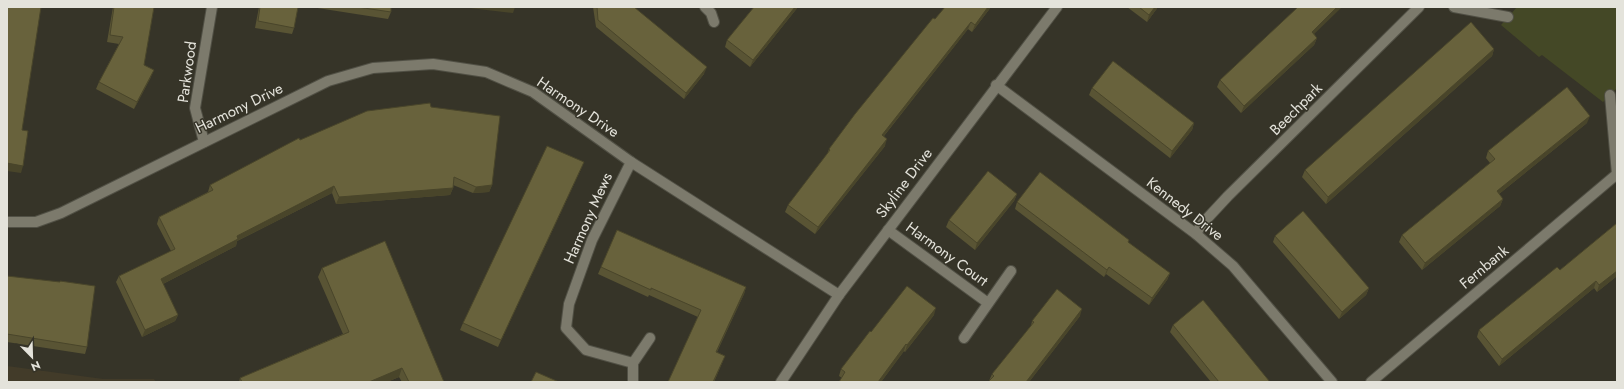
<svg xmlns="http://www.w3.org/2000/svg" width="1624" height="389" font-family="Jost,sans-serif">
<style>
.education{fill:#423b29}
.green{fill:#444826}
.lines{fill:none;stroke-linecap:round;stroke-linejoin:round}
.lane-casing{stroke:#515045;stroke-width:12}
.street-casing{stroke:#515045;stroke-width:12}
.lane{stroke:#7c7a6c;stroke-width:10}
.street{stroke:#7c7a6c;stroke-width:10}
.wall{fill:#595434}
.shaded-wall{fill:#49452a}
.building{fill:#68623c;stroke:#49452a}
.labels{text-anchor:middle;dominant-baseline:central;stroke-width:3;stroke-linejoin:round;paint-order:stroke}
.street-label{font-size:15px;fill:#e4e3db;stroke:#363428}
</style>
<rect width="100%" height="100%" fill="#363428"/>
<polygon class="education" points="7,366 103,379 154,379 156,382 7,382"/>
<polygon class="green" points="1517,7 1617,7 1617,88 1603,102 1542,55 1539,57 1501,25"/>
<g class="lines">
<g class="lane-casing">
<g id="lane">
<polyline points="1454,7 1508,17"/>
<polyline points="1610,95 1617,174"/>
</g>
</g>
<g class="street-casing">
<g id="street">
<polyline points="705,7 711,13 714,22"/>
<polyline points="996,85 1196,234 1233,266 1332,382"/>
<polyline points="204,142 195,108 212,7"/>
<polyline points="631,162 592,240 569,304 566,328 586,350 633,363"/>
<polyline points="7,222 36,222 61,213 328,81 373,68 433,64 486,72 533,92 631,162 839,295"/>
<polyline points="888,230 988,303"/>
<polyline points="1196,234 1201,225 1228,196 1419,7"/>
<polyline points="964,338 1011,271"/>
<polyline points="633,382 633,363 650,338"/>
<polyline points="781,382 839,295 1057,7"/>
<polyline points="1371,382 1617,174"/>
</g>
</g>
<use href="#lane" class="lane"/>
<use href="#street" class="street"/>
</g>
<g class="wall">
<polygon points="113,7 154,7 144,65 151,77 134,109 96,89 99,82 119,44 107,42"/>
<polygon points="259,7 298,7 294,28 292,34 255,28"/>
<polygon points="311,7 391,7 391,12 388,19"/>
<polygon points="593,7 634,7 704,74 684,99 596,27"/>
<polygon points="754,7 798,7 750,67 725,47 727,40"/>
<polygon points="991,7 972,32 968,29 884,136 885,146 815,234 785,212 788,205 827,155 829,149 935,19"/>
<polygon points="1127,7 1158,7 1147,22"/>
<polygon points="1314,34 1317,38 1314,45 1241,113 1217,87 1220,80"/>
<polygon points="1494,49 1492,56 1326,204 1302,177 1305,170"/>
<polygon points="1092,88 1194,123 1192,130 1170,158 1089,95"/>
<polygon points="431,107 492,185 489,192 473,193 453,185 453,188 450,195 336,204 332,193 237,241 236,246 163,284 178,315 175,321 142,337 116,282 119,276 171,251 157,224 159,217 208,192 210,185 300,140"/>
<polygon points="1587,123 1499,194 1503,199 1500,206 1422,270 1399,242 1402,235 1490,163 1486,158 1488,151"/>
<polygon points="584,162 581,169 498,347 460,330 463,323"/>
<polygon points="1017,194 1014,201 975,250 946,227 949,220"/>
<polygon points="1017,202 1129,240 1128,243 1170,273 1167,280 1149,305 1106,274 1104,277 1015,209"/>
<polygon points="1617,223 1617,276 1597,292 1594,288 1499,366 1477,337 1479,330 1560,270"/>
<polygon points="617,230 746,287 744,294 717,352 725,356 714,382 668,382 698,317 649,295 648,297 598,274"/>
<polygon points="1275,236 1369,288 1366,295 1339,319 1273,242"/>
<polygon points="322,268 444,382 402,382 399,377 387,382 239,382 240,378 343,334 318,277"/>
<polygon points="7,276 87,347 85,354 7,342"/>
<polygon points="934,315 905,352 904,351 881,382 839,382 842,378 839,376 841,369 871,332"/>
<polygon points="1080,316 1029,382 988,382 989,381 992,374 1031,326 1032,321"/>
<polygon points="1173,325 1270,382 1211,382 1170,332"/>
</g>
<g class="shaded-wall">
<polygon points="461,7 515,7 513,13"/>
<polygon points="795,7 798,7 750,67 753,60"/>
<polygon points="988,7 991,7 972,32 975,25"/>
<polygon points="1155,7 1158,7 1147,22 1149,15"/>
<polygon points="1337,7 1342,7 1309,39 1312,32"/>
<polygon points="971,22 968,29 879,142 882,135"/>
<polygon points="1317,38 1314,45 1241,113 1244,106"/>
<polygon points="1494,49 1492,56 1326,204 1328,197"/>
<polygon points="707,67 704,74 684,99 686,93"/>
<polygon points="154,70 151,77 134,109 137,102"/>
<polygon points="1590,116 1587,123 1494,198 1497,191"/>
<polygon points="1194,123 1192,130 1170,158 1172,151"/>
<polygon points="887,139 885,146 815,234 818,227"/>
<polygon points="584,162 581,169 498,347 501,340"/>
<polygon points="7,163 23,166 21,173 7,171"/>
<polygon points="492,185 489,192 473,193 476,187"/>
<polygon points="334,186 332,193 237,241 236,246 159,286 161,279 237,236"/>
<polygon points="453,188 450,195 336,204 339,197"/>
<polygon points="1017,194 1014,201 975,250 977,243"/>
<polygon points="1503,199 1500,206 1422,270 1425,263"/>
<polygon points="1109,267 1106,274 1104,277 1107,270"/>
<polygon points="1617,271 1617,276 1597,292 1599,285"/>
<polygon points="1170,273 1167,280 1149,305 1152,298"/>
<polygon points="1596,281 1594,288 1499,366 1502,359"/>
<polygon points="746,287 744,294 713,359 716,352"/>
<polygon points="1369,288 1366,295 1339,319 1342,312"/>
<polygon points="936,308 934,315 905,352 907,345"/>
<polygon points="1082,309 1080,316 1029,382 1026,382"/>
<polygon points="178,315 175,321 142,337 145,330"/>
<polygon points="906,344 904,351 881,382 878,382"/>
<polygon points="725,356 722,363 714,382 713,382"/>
<polygon points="402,368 399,377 387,382 369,382"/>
</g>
<g class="building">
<polygon points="7,7 41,7 22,130 28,131 23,166 7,163"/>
<polygon points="114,7 154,7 144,65 154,70 137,102 99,82 123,37 110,35"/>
<polygon points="260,7 298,7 294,28 258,21"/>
<polygon points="357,7 391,7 391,12"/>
<polygon points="597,7 634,7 707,67 686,93 598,20"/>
<polygon points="754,7 795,7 753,60 727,40"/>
<polygon points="945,7 988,7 975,25 971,22 882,135 887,139 818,227 788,205 830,150 829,149 855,114 933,18 935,19"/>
<polygon points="1139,7 1155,7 1149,15"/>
<polygon points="1298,7 1337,7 1312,32 1317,38 1244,106 1220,80"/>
<polygon points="1471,22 1494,49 1328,197 1305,170"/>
<polygon points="1113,61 1194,123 1172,151 1092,88"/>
<polygon points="1567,87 1590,116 1497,191 1503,199 1425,263 1402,235 1495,159 1488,151"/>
<polygon points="430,103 431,107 500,116 492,185 476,187 454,177 453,188 339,197 334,186 237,236 238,239 161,279 178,315 145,330 119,276 175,249 159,217 213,190 210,185 299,138 300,140 367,111"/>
<polygon points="547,146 584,162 501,340 463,323"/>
<polygon points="988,171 1017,194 977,243 949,220"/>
<polygon points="1040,172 1129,240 1128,242 1170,273 1152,298 1109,267 1107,270 1017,202"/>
<polygon points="1303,211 1369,288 1342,312 1275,236"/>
<polygon points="1617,223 1617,271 1599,285 1596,281 1502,359 1479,330 1557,267 1560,270"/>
<polygon points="617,230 746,287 716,352 725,356 713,382 668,382 701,310 651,288 651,290 601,267"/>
<polygon points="385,241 444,382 409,382 402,368 369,382 242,382 240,378 349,332 322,268"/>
<polygon points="7,276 60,282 60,281 95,286 87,347 7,334"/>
<polygon points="907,286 936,308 907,345 906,344 878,382 839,382 845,372 841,369 870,331 871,332"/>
<polygon points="1057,289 1082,309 1026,382 988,382 994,376 992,374 1034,322 1032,321"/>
<polygon points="1203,300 1270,382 1219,382 1173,325"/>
<polygon points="536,372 559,382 531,382"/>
</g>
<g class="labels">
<g class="street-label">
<text transform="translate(187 72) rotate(-82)">Parkwood</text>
<text transform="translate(578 107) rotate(34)">Harmony Drive</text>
<text transform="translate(239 108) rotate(-26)">Harmony Drive</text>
<text transform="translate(1296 109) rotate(-45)">Beechpark</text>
<text transform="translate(904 183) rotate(-53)">Skyline Drive</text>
<text transform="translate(1185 209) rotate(38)">Kennedy Drive</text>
<text transform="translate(588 218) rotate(-66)">Harmony Mews</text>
<text transform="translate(947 254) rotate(36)">Harmony Court</text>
<text transform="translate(1484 267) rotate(-40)">Fernbank</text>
</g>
</g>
<rect width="1624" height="389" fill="none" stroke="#e4e3db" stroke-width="16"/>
<g transform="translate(32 357) rotate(157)" stroke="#363428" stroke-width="3" paint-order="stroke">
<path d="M0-3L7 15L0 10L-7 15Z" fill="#e4e3db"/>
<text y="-6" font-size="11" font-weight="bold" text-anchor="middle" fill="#e4e3db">N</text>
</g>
</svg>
